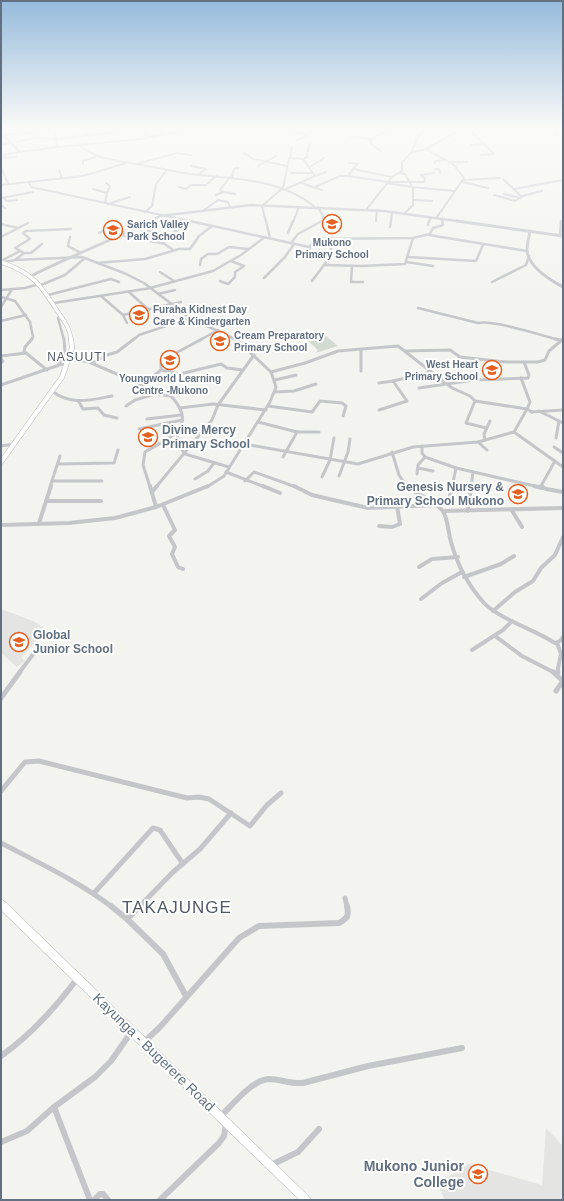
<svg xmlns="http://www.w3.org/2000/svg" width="564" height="1201" font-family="Arial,sans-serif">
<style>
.built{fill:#e4e5e3}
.green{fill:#d3dbd0}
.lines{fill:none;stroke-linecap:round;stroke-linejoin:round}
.primary-far3-casing{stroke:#b6b9bd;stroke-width:4.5}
.primary-far2-casing{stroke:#b6b9bd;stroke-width:5.5}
.primary-far1-casing{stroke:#b6b9bd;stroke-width:9}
.primary-casing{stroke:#b6b9bd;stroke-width:10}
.minor-far5{stroke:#c4c6ca;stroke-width:2}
.minor-far4{stroke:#c4c6ca;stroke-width:2.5}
.minor-far3{stroke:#c4c6ca;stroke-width:3}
.minor-far2{stroke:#c4c6ca;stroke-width:4}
.minor-far1{stroke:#c4c6ca;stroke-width:5}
.minor{stroke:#c4c6ca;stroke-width:6}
.tertiary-far1{stroke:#c4c6ca;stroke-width:2.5}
.tertiary{stroke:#c4c6ca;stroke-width:3}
.primary-far3{stroke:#fff;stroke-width:3.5}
.primary-far2{stroke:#fff;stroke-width:4.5}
.primary-far1{stroke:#fff;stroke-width:8}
.primary{stroke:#fff;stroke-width:9}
.labels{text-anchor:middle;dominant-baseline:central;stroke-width:4;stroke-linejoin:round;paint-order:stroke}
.far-poi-label{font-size:10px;font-weight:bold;fill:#627081;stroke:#fff;text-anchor:start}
.far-quarter-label{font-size:12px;letter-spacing:1px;fill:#505a66;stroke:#fff}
.poi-label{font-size:12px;font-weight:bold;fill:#627081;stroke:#fff;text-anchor:start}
.near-street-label{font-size:14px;fill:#627081;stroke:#fff}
.near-poi-label{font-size:14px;font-weight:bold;fill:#627081;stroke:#fff;text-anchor:end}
.near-quarter-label{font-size:17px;letter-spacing:1px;fill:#505a66;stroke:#fff}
</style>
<rect width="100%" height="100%" fill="#f3f4ef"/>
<g class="built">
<polygon points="1,609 33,621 48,630 21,657 25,661 17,667 1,653"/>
<polygon points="546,1128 563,1146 563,1200 445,1200 437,1184 468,1164 542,1185"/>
</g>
<polygon class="green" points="321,332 338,346 315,353 318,350 304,337"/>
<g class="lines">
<g class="primary-far3-casing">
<path id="primary-far3" d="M1 262C33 273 40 284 58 312 64 321 70 328 71 340"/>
</g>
<g class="primary-far2-casing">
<polyline id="primary-far2" points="1,462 62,377 72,348 71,339"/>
</g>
<g class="primary-far1-casing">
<polyline id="primary-far1" points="1,904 4,907"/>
</g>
<g class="primary-casing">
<polyline id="primary" points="3,906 306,1200"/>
</g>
<g class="minor-far5">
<polyline points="55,129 57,147 141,139 192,129"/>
<polyline points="84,129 87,135"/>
<polyline points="141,129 149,137"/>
<polyline points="157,129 164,134"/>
<polyline points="555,129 558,137"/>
<polyline points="55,130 3,135 20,152 57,147"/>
<polyline points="283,131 308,134 313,129"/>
<polyline points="351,137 372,139"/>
<polyline points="297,140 309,134"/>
<polyline points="1,145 36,138 56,139 126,131"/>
<path d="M79 145C95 159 115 160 136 164 154 167 172 171 190 174 233 179 280 178 315 207"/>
<polyline points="471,145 485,144"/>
<polyline points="426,149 460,130 469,129 494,154 481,155"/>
<polyline points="381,151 371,144 370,141 380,134 402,129"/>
<polyline points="244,153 253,159 287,166"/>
<polyline points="411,153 426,149 453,164 464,178 437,217"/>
<polyline points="1,155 20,152"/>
<polyline points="1,158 16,157"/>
<polyline points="290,158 292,147"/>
<polyline points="304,159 307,157 309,144"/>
<polyline points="449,162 467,162"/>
<polyline points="349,163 358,164 353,169 392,177"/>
<polyline points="435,163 435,161 445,160"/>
<polyline points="83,164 83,161 95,157"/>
<polyline points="137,164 177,153 191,155"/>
<polyline points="191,166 206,169 198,175"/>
<polyline points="258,166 276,156"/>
<polyline points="310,167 324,158"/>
<polyline points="1,168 8,183"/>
<polyline points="435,169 439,169 440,173"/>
<polyline points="59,170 62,178"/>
<polyline points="291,173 313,173"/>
<polyline points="399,173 405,174 413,188 413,205 405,213"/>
<polyline points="315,176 326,172"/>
<polyline points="348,176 388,182"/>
<polyline points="232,177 234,169 238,168"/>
<polyline points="463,180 500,178"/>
<polyline points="29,182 31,187 194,222"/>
<polyline points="388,182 424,182 425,179 421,175 434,173"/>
<polyline points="462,182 488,188"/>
<polyline points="106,183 110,186 107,193"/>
<polyline points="301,183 322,190"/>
<polyline points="387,183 412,187 454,191"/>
<polyline points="1,185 83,176 126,163"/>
<polyline points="179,187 186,189 191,185 206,185 216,176"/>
<polyline points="315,187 340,176 348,176 353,169"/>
<polyline points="93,189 107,193 105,203"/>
<polyline points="514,189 563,180"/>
<polyline points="223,192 235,194"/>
<polyline points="504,194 520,198"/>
<polyline points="216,195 223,192 220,190 230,177"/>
<polyline points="494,195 515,201 522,197 503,179"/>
<polyline points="522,196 542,191"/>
<polyline points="1,198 33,192"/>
<polyline points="3,198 7,201 17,200"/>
<polyline points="414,200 432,201"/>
<polyline points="108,204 130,197"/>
<polyline points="1,205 5,208"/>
<polyline points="318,207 323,216 322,221 320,222"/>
<polyline points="204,210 218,200 228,202 230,207"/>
<polyline points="366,210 392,177 402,171 402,162 412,152 418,137 426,129"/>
<polyline points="145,212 152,206 156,184 166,171"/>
<polyline points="442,218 443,222"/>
<polyline points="376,221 377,210"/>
<polyline points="266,222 262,206 283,188 289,158 303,159 315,176 286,189"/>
<polyline points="293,222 299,207"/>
<polyline points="391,222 392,212"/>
<polyline points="429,222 431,217"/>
<polyline points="561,222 563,221"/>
</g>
<g class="minor-far4">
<polyline points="190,221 309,247 316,239 413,238 430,234 433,228 443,225 442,221"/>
<polyline points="266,221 270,238"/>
<polyline points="1,224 18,228"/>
<polyline points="428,225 429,221"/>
<polyline points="390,227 391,221"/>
<polyline points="135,228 170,235 189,222"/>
<polyline points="99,233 111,227 126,233"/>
<polyline points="157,233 158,240 172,249"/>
<polyline points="288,233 293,221"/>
<polyline points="121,235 165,244"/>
<polyline points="429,235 527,251"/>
<polyline points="560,235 561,221"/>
<polyline points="1,237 28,223"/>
<polyline points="70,237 68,246 81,253"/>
<polyline points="291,243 298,234 322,221"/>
<polyline points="24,253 31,253 42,244"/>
<polyline points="408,257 476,261 483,245"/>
<polyline points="306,259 310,247"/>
<polyline points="15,260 82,257 124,273 144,283 190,318 237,340"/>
<polyline points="1,261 20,251"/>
<polyline points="3,262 15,260 24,253 15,248 30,239 23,233 26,231 71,229"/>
<polyline points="406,262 433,266"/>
<polyline points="97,263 145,259 179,249 190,249 199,236 212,226"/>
<polyline points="200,265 201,259 208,254 217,254 229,247 248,249"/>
<polyline points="324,265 361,266 405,264 413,238"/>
<polyline points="352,266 351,282 363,282"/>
<polyline points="160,272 174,281"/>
<polyline points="264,278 285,257 294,244"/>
<polyline points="220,281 228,284 235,277 235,272 244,266 231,261"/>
<polyline points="312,281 330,257 332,239"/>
<polyline points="492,282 526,265 529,256"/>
<polyline points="41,285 65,275 85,258"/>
<polyline points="150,288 213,271 241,255 265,237"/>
<polyline points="1,290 25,288 39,284"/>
<polyline points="129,292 149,310"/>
<polyline points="158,294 175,290"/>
<polyline points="48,295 111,279 119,282"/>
<polyline points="101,296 123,315 181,302"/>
<polyline points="1,297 15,301 30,322 33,337 31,340"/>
<polyline points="54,303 151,288"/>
<polyline points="1,307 12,289"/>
<path d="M418 308 478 323C495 320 540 335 559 340"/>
<polyline points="123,315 127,323"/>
<polyline points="61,316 58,318 64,340"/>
<polyline points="1,321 26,315"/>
<polyline points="133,340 139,335 190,318"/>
<polyline points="200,340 218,330"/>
</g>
<g class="minor-far3">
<polyline points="555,339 561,340"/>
<polyline points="361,350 361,371"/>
<polyline points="405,351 450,350 460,357 506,362 538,362 545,360 549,351 563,339"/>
<polyline points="24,352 25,347 32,339"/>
<polyline points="1,356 26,353 47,370"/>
<polyline points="1,359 3,361 1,363"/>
<path d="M69 359 89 362 142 385 155 394 171 396C200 428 168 438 145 452L143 465 150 487"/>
<polyline points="93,363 107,355 117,352 134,339"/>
<polyline points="59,364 65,353 64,339"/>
<polyline points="161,370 180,374 221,364 227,368 243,370"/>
<polyline points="271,372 305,363 338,351 398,346 452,388 470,396 475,401 527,409 514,432"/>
<polyline points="521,378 530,402 527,409 532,412"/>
<polyline points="275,380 296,375"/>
<polyline points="393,381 431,372"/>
<polyline points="379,383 393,381 407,401 379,410"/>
<polyline points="1,385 68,362"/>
<polyline points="142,385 161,370 161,361 202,339"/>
<polyline points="419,388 474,380 528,378 529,375 524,362"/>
<path d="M52 391C71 406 90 400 112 396"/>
<polyline points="275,392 294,391 316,384"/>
<polyline points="475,401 466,423 486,428"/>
<polyline points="79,402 83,409 98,408 104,415 117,418"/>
<polyline points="126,406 135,400 155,394"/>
<polyline points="268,406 312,412 320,401 342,403 346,406 343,416"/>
<polyline points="180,408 213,404 266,410"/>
<polyline points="539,411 563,423"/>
<polyline points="531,412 563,410"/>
<polyline points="147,419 181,415"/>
<polyline points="258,422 297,432 283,457"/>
<polyline points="139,429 182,420"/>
<polyline points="297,432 319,432"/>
<polyline points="177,434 180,447 185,454 229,467"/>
<polyline points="556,438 559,421"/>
<polyline points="485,440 484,434 490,421"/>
<polyline points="478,442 487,450"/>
<polyline points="244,444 358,464 413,447 478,442 514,432 563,467"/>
<polyline points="1,446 14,444"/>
<polyline points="422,446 422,453 425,457 456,468 539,487"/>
<polyline points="554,447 563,453"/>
<polyline points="392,452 399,475 407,487"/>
<polyline points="58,464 114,463 118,450"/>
<polyline points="418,468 433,471"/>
<polyline points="226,472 265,487"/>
<polyline points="417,474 418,465 425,457"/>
<polyline points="339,476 348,452 350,439"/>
<polyline points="322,477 330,460 334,438"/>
<polyline points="195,479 208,471 214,463"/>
<polyline points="52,481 102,481"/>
<polyline points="245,481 254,472 296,487"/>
<polyline points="50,487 60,456"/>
<polyline points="156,487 212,420 218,405 254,355"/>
<polyline points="207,487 224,476 270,402 276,387 271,372 236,339"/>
<polyline points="452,487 456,468"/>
<polyline points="471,487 473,472"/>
<polyline points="543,487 541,486 555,461"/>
</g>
<g class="minor-far2">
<polyline points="150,486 156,507"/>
<polyline points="263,486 280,493"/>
<polyline points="294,486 312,495 368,508 437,505"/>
<path d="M406 486C417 495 433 499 442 510 448 517 448 532 451 542 457 564 468 585 484 603 498 618 535 630 555 643L560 641 563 637"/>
<polyline points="534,486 542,488"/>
<polyline points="541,486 546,489 563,492"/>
<polyline points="152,492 157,486"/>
<polyline points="450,496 452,486"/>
<polyline points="46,501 101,501"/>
<polyline points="163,505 175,530 169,536 175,547 172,554 178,567 183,569"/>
<polyline points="511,509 522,527"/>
<polyline points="443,511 563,508"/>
<polyline points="468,511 471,486"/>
<polyline points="39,523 51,486"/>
<polyline points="1,525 69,523 115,518 156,507 208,486"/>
<polyline points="379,526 392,527 400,524 397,506"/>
<polyline points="419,567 432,559 458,557"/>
<polyline points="464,577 501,564 514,556"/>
<polyline points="421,599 442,583 462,572"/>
<polyline points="493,611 515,592 533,581 541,568 555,555 563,537"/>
<polyline points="495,636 522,656 555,673"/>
<polyline points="557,643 561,654 557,673"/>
<polyline points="472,650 503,630 512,621"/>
<polyline points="19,673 37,649"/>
</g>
<g class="minor-far1">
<polyline points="553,672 563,681"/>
<polyline points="557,674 558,672"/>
<polyline points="556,691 563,681"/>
<polyline points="1,698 20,672"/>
<polyline points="1,791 25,762 39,761 187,798 199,797 209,799 250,826 267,805 281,793"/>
<path d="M1 843C39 863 78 881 112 907"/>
<polyline points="94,893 153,828 160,830 183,864"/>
<polyline points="345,898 347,907"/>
<polyline points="139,907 173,872 200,849 231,813"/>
</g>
<g class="minor">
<polyline points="111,906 127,919 163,954 186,996"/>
<polyline points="127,919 140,906"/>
<path d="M144 1042 160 1027 239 938 259 926 339 923C348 918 349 916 347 906"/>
<path d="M1 1056C31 1035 55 1008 77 979"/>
<polyline points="54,1107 90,1200"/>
<path d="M221 1116C233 1104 252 1080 269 1079 280 1079 290 1084 303 1083L368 1066 462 1048"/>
<polyline points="1,1142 27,1131 54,1107 95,1077 111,1061 132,1031"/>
<polyline points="271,1165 298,1152 319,1129"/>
<polyline points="94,1200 100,1194 103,1194 108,1200"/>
<polyline points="160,1200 219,1143 224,1136 226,1124"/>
</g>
<polyline class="tertiary-far1" points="148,222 160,216 251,205 384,211 464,222"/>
<g class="tertiary">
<polyline points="457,221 563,236"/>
<path d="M530 231C529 237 527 244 527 250 528 267 550 280 563 287"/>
<path d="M31 276C70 256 111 241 150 221"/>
</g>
<use href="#primary-far3" class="primary-far3"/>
<use href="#primary-far2" class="primary-far2"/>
<use href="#primary-far1" class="primary-far1"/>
<use href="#primary" class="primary"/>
</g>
<linearGradient id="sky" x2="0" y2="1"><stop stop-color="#96bbdc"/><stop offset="0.43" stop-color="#fafaf8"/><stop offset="1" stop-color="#fafaf8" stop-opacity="0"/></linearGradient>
<rect width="564" height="297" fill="url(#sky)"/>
<defs>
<g id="school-ring" transform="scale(1)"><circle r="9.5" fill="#fff" stroke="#e36020" stroke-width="1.5"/><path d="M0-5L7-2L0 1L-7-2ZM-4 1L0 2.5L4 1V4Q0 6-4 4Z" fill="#e36020"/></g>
</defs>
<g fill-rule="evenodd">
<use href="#school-ring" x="332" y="224"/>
<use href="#school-ring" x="113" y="230"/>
<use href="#school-ring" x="139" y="315"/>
<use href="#school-ring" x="220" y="341"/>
<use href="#school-ring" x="170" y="360"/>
<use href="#school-ring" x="492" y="370"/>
<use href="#school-ring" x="148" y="437"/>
<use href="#school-ring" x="518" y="494"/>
<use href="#school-ring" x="19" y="642"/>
<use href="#school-ring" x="478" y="1174"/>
</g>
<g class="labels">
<g class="far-poi-label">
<text x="127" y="224">Sarich Valley<tspan x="127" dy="12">Park School</tspan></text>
<text x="332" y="242" text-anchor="middle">Mukono<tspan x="332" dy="12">Primary School</tspan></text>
<text x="153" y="309">Furaha Kidnest Day<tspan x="153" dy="12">Care &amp; Kindergarten</tspan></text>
<text x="234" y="335">Cream Preparatory<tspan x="234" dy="12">Primary School</tspan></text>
<text x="478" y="364" text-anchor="end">West Heart<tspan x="478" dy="12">Primary School</tspan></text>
<text x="170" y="378" text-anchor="middle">Youngworld Learning<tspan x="170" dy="12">Centre -Mukono</tspan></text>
</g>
<g class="far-quarter-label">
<text x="77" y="357">NASUUTI</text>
</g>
<g class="poi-label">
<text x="162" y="430">Divine Mercy<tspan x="162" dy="14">Primary School</tspan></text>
<text x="504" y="487" text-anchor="end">Genesis Nursery &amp;<tspan x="504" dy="14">Primary School Mukono</tspan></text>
<text x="33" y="635">Global<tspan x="33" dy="14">Junior School</tspan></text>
</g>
<g class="near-street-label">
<text transform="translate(154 1052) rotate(44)">Kayunga - Bugerere Road</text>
</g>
<g class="near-poi-label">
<text x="464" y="1166">Mukono Junior<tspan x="464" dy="16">College</tspan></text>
</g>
<g class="near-quarter-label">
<text x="177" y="907">TAKAJUNGE</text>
</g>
</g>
<rect width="564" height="1201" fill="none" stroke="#627081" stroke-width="4"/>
</svg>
